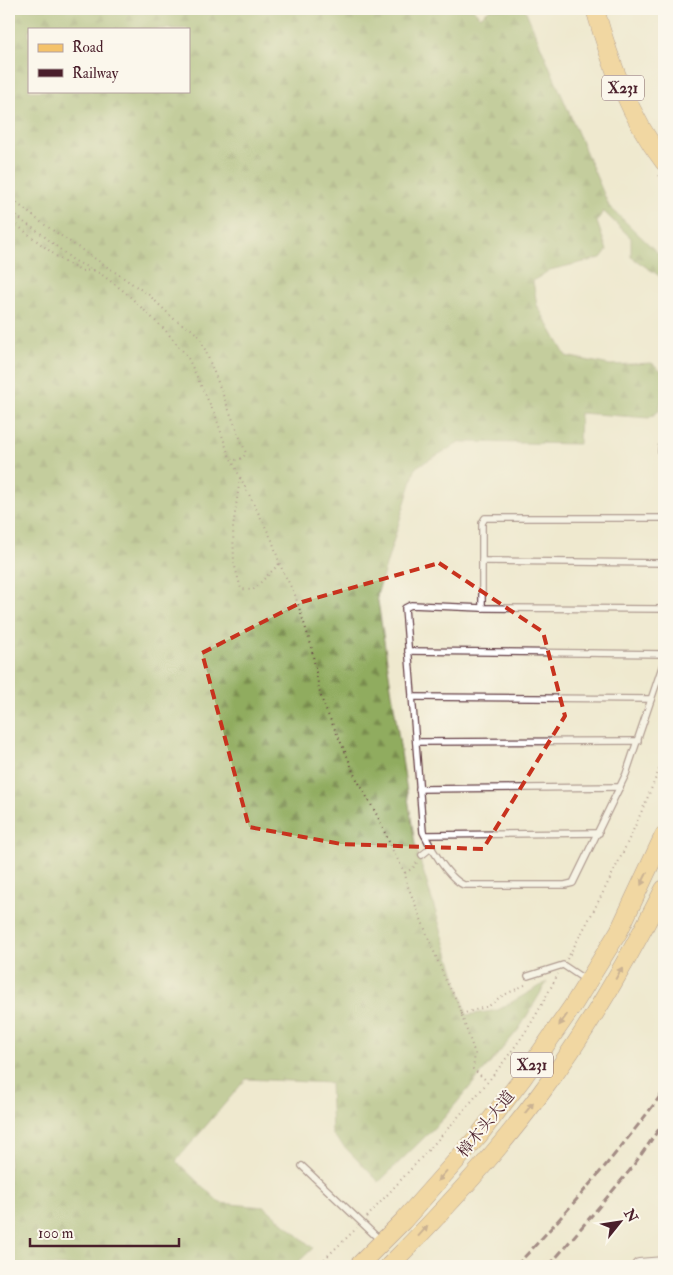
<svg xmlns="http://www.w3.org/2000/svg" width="673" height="1275" font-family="'IM FELL Double Pica','Noto Serif SC',serif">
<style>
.forest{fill:url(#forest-firs);stroke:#6d6644;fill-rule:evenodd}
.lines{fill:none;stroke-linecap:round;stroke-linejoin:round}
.service-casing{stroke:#633d44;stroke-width:8}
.tertiary-casing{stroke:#633d44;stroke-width:16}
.primary-casing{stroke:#633d44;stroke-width:19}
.path{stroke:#633d44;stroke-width:2;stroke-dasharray:1 4;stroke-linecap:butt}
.service{stroke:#fff;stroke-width:5.5}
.tertiary{stroke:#fff;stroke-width:14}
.primary{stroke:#f4c26a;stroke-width:18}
.rail{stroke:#4a1f2b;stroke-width:3;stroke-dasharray:8 4;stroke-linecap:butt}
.oneway{fill:#9f704a}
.marked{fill:none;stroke:#c8321e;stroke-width:4;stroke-dasharray:10 6;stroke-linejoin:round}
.labels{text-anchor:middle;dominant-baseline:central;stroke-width:4;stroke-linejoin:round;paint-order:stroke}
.shield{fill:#fbf7ec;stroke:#7f6065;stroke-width:1}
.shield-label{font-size:15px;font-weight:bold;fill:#4a1f2b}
.street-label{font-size:16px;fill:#4a1f2b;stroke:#fbf7ec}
</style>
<defs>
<pattern id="forest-firs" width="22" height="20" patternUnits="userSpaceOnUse" patternTransform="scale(1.25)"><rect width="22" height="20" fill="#90ac5e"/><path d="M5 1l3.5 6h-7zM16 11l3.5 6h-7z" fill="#788b4e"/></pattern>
</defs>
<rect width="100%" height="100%" fill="#fbf7ec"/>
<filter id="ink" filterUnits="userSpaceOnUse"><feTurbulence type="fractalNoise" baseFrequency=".02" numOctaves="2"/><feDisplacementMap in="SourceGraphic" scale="10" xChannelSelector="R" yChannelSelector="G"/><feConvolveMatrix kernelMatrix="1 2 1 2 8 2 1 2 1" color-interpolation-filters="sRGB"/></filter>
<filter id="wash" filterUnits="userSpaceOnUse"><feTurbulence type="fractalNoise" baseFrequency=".0096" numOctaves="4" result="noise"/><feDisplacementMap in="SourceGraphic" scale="20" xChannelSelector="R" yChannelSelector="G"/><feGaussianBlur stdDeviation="1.12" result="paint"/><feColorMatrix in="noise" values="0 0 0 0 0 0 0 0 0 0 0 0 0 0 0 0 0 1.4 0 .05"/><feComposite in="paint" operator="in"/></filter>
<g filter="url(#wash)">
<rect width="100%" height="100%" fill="#efe9cf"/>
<path class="forest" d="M9 9H473L480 17 490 9H525L609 206 664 259V279L631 257V238L603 211 597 222 607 250 601 258 550 270 533 281 537 305 566 356 610 365 652 363 664 373V389L659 411 649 418 580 413 579 444 461 442 416 467 377 595 415 844 467 1015 498 1010 547 982 519 1029 443 1119 379 1182 332 1134 330 1083 246 1079 176 1161 220 1203 265 1207 313 1248 294 1266H9ZM29 29H189V91H29Z"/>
</g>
<g filter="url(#ink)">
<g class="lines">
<g class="service-casing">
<g id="service">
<polyline points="664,429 661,451 664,492"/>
<path d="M664 518H485L482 523V608L411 605 405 608 423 832C430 847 449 879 464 885H565L573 883 626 774 664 661"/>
<polyline points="482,561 664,563"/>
<polyline points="482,608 664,609"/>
<polyline points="408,651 664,654"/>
<polyline points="412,697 651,699"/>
<polyline points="416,742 638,741"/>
<polyline points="419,789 620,787"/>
<polyline points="425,835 599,833"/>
<polyline points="422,855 432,847"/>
<polyline points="528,976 563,965 587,981"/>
<polyline points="302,1166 380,1240"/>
</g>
</g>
<g class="tertiary-casing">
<polyline id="tertiary" points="639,1266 664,1264"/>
</g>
<g class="primary-casing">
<g id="primary">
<path d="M595 9C610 62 630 118 664 162"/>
<polyline points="358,1266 403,1221 479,1135 522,1079 572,1007 619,931 664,835"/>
<path d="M389 1266C443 1212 496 1154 541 1093 589 1029 628 960 664 889"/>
</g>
</g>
<g class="path">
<polyline points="658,175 664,182"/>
<polyline points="9,197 42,223 149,295 175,320 191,329 200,337 246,453 243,458 232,461"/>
<polyline points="9,209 25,223 39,232 73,260 101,274 125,292 165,330 187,356 216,417 228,453 272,540 280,565 295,595 311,645 320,694 325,708 348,758 354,774 378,817 393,851 405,873 407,884 445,979 456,999 475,1054 473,1069 487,1081"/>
<polyline points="9,219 60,259 81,271 94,270"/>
<polyline points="240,478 233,527 234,563 241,589 253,590 280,563"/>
<polyline points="405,873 413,868 418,861"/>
<path d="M567 959C604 894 637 827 664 757"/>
<polyline points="461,1014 489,1006 500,997 527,984"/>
<path d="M367 1217C421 1157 480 1098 526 1031 538 1013 548 993 558 974"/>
<polyline points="317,1266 357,1228"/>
</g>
<use href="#service" class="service"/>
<use href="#tertiary" class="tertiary"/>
<use href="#primary" class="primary"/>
<g class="rail">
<path d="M516 1266C568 1211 619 1152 664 1091"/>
<polyline points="549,1266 631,1169 664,1122"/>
</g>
</g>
<defs><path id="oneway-solid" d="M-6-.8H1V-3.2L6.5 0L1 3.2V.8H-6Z" transform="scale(1.25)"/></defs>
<g class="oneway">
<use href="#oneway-solid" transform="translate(644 879) rotate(116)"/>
<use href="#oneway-solid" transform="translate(619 973) rotate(-60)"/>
<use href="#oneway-solid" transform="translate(563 1020) rotate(125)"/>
<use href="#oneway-solid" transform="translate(529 1108) rotate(-52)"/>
<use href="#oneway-solid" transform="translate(442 1176) rotate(132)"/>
<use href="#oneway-solid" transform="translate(423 1231) rotate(-48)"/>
</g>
</g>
<path d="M0 0H673V1275H0ZM439 563 543 632 565 716 483 849 341 844 249 827 202 653 302 602Z" fill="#efe9cf" fill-opacity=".55" fill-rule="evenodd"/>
<path class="marked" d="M439 563 543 632 565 716 483 849 341 844 249 827 202 653 302 602Z"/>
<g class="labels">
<g class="shield">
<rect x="602" y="75.5" width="42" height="25" rx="4"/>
<rect x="511" y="1052.5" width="42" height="25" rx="4"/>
</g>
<g class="shield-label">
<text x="623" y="88">X231</text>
<text x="532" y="1065">X231</text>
</g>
<g class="street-label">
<text transform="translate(486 1124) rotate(-51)">樟木头大道</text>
</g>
</g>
<rect width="673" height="1275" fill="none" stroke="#fbf7ec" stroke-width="30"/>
<rect x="28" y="28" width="162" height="65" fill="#fbf7ec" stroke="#b4a19f"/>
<rect x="38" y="44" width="25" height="8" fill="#f4c26a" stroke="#b4a19f"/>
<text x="72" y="52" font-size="15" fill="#4a1f2b">Road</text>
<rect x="38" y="69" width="25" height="8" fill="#4a1f2b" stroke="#b4a19f"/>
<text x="72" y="78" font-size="15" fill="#4a1f2b">Railway</text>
<g transform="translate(620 1222) rotate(60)" stroke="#fbf7ec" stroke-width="4" paint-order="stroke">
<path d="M0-4L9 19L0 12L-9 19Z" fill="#4a1f2b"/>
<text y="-8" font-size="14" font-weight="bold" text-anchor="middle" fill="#4a1f2b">N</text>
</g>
<path d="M30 1238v8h149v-8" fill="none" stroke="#4a1f2b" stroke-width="2.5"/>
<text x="38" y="1238" font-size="15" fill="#4a1f2b" stroke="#fbf7ec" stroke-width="4" paint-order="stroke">100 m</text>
</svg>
